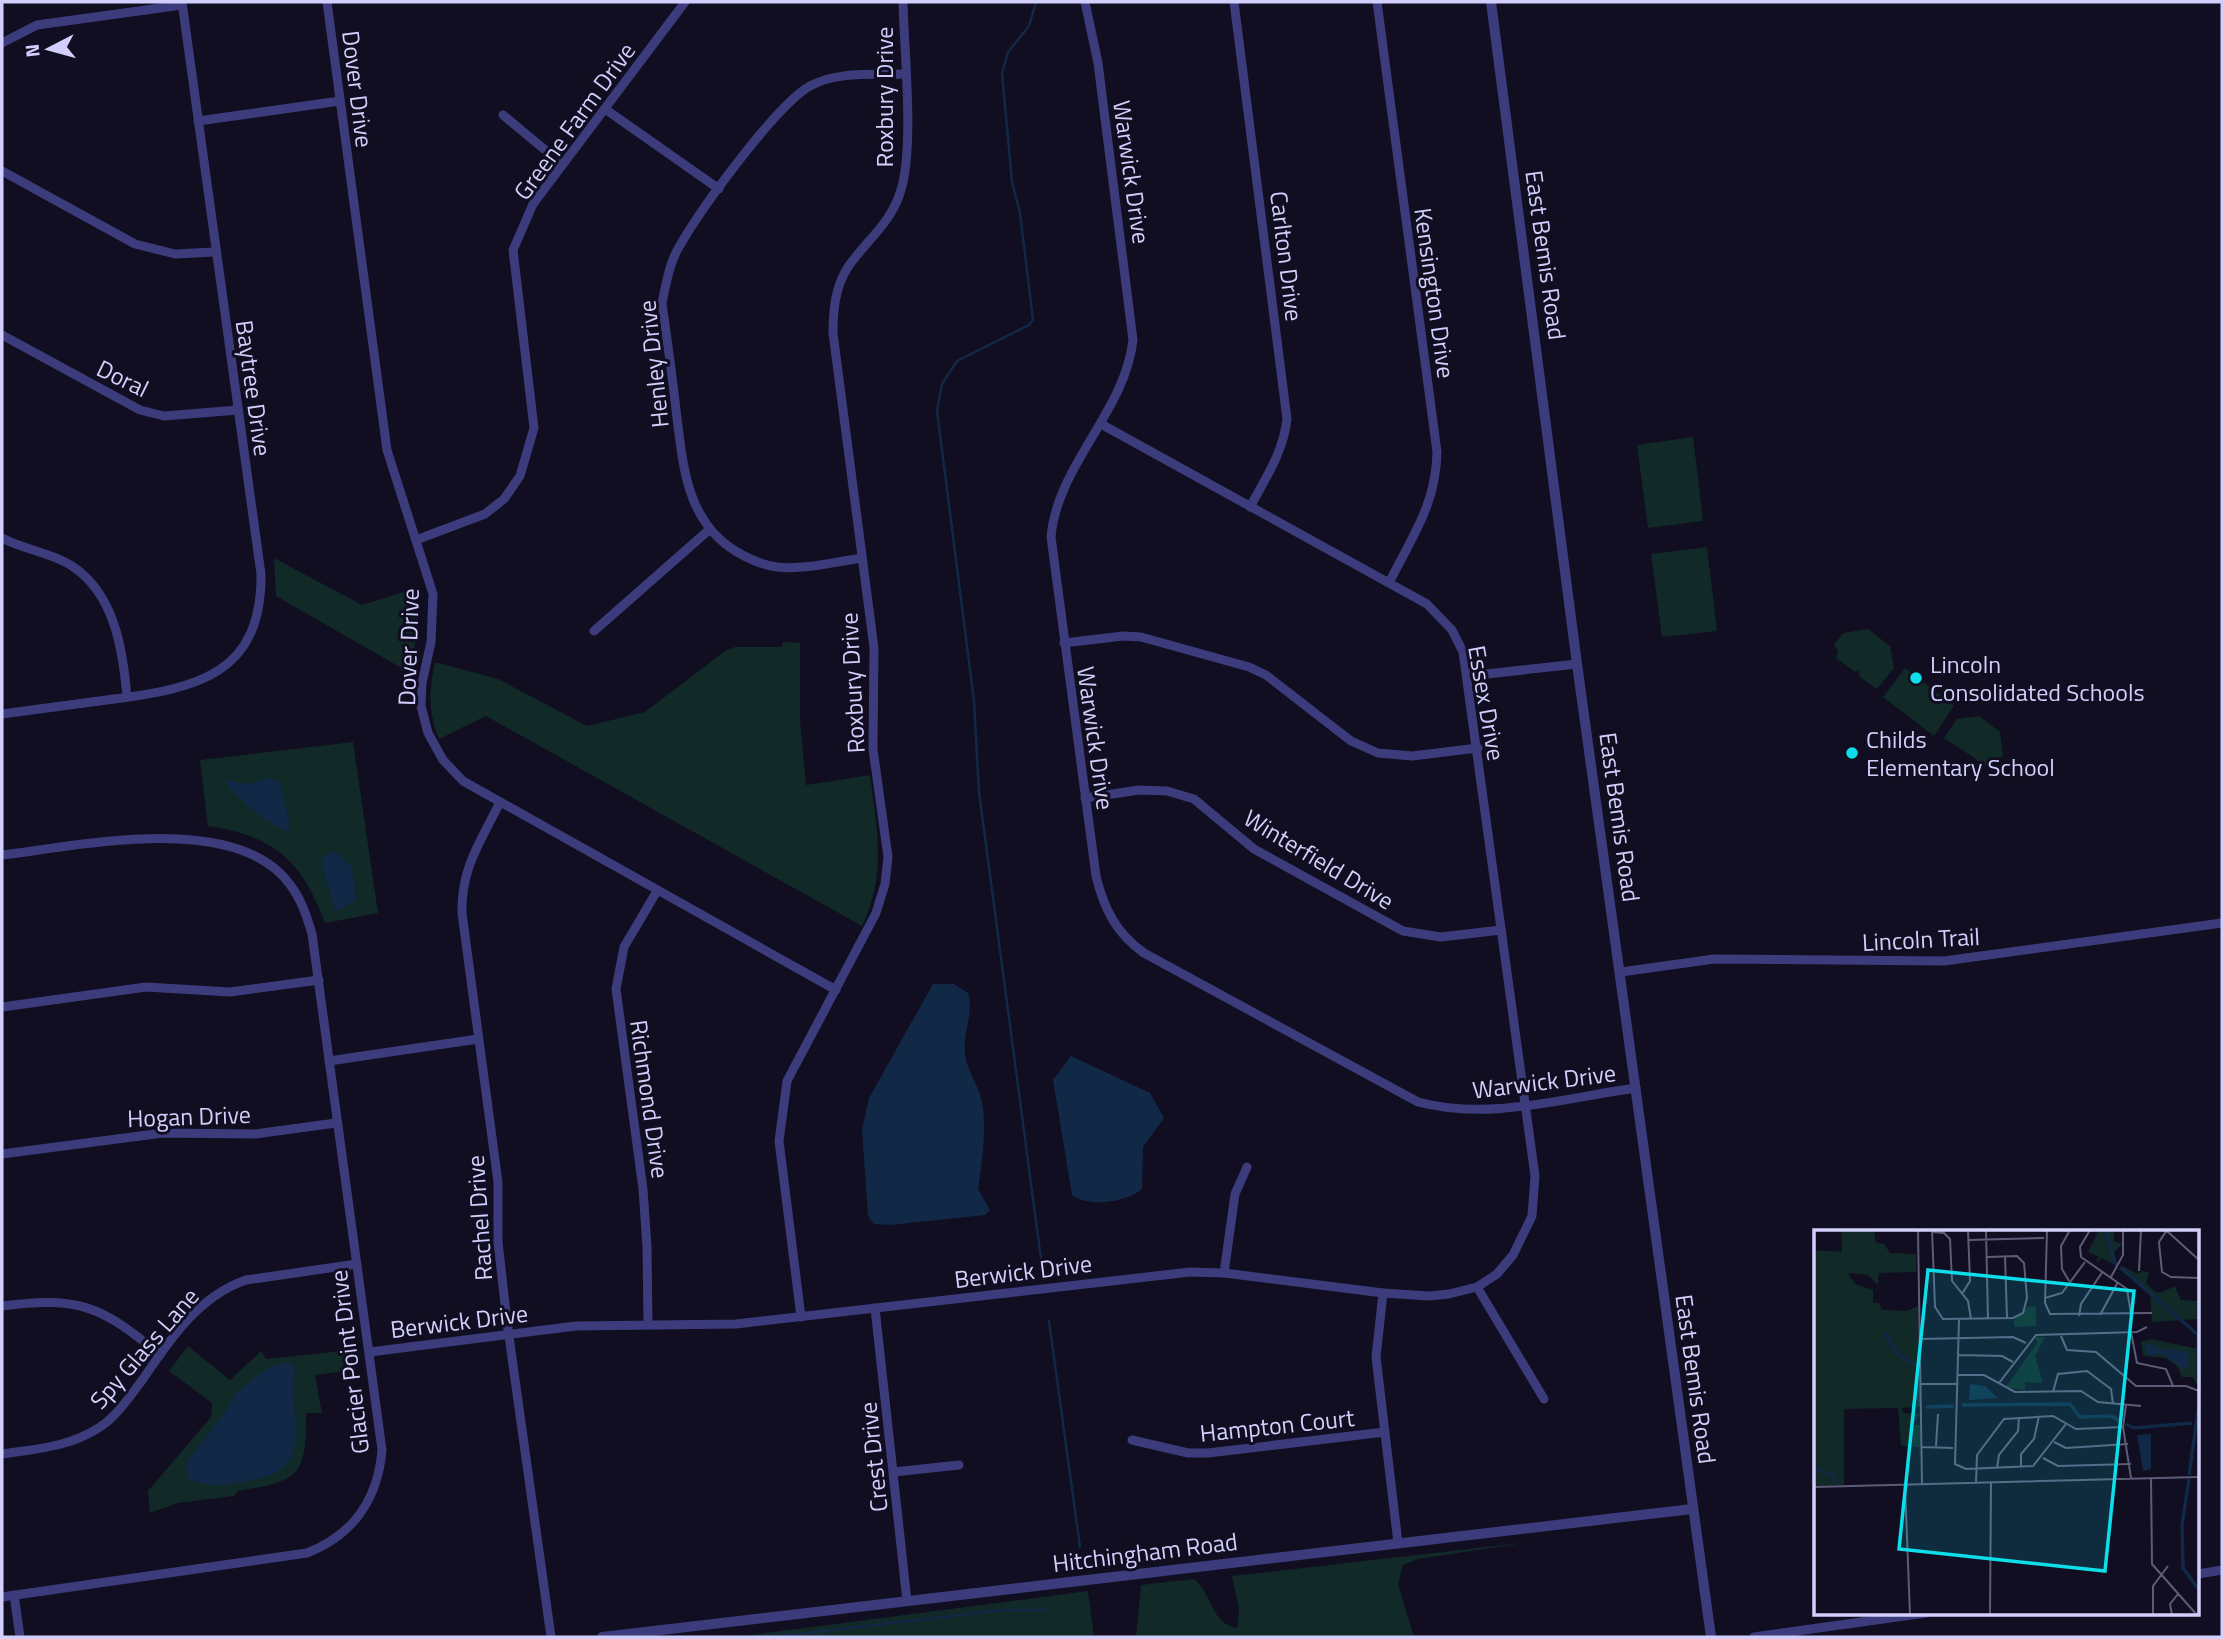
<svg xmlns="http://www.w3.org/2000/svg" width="2224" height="1639" font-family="'Titillium Web',sans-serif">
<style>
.green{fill:#112927}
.water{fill:#112846}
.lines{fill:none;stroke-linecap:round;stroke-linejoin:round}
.stream{stroke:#112846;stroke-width:2.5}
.minor{stroke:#3c3c7c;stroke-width:9}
.tertiary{stroke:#3c3c7c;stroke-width:10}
.poi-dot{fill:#0ddeea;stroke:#100e20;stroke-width:2.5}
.labels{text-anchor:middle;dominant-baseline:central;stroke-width:6;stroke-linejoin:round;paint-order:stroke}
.street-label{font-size:24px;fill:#d2cffc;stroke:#100e20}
.poi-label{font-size:24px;fill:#d2cffc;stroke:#100e20;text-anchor:start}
.inset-river{fill:none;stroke:#112846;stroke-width:3.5}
.inset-road{fill:none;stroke:#5e5b78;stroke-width:2}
.view{fill:#0ddeea;fill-opacity:0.15;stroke:#0ddeea;stroke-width:3.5}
.inset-edge{fill:none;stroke:#d2cffc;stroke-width:3.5}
</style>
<rect width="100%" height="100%" fill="#100e20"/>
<g class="green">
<polygon points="1693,437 1703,521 1648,528 1637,445"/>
<polygon points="1707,547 1717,631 1662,637 1651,554"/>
<polygon points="274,558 362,605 416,588 418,626 410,673 276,596"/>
<polygon points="1868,629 1890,646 1894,668 1877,689 1860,677 1858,670 1855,672 1836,658 1838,651 1834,645 1843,633"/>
<path d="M783 642 800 643V721L806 785 870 775C877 828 887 875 862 926L486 716 439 739C428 713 429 689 435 662L498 679 587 726 645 712 725 651 735 647H782Z"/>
<polygon points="1905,668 1954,706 1934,736 1883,697"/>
<polygon points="1979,716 2000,732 2003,755 1996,765 1981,766 1976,759 1944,738 1957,719"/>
<path d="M353 742 378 913 325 923C302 861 275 836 208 826L200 760Z"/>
<path d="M188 1346 230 1380 261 1351 266 1359 351 1350 353 1370 315 1375 322 1413H306C307 1477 298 1481 238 1491L234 1496 178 1503 150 1513 148 1491 211 1417 212 1403 169 1371Z"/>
<path d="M1531 1542 1418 1559 1403 1565 1398 1584 1414 1637H1136L1141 1585 1194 1579C1212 1593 1211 1624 1237 1628L1239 1609 1232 1576Z"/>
<polygon points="1088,1591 1094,1637 736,1637"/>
</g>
<g class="water">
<path d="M267 778 280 782 290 825 288 830C276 832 229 793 225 780L251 784Z"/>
<polygon points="335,851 352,866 356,899 345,908 335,910 321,862 324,856"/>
<path d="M933 984H954L968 993C974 1013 963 1032 965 1052 966 1068 974 1077 979 1092 989 1118 982 1163 978 1189L990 1210 985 1215 890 1225 874 1224 868 1216 862 1129 869 1098Z"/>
<path d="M1071 1056 1150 1093 1164 1118 1143 1147 1142 1189C1128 1202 1088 1208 1072 1195L1053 1080Z"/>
<path d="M292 1363 295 1368C286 1422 322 1468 248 1481 227 1485 209 1488 189 1479L186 1469 188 1460 221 1418 238 1391 265 1370 277 1364Z"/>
</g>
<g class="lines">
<g class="stream">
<polyline points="1036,2 1029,26 1008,52 1002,73 1012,182 1020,213 1033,320 1029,325 957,361 942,384 937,411 974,701 979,792 1041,1259"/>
<polyline points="1049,1321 1080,1547"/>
<polyline points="772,1637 1003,1610 1048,1610"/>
</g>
<g class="minor">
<polyline points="327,2 387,450 433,594 431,642 422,683 421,706 428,733 443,760 463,781 836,990"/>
<path d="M1085 2 1098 63 1133 340C1125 412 1057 465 1051 537L1096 876C1104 909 1116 933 1144 953L1418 1102C1489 1121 1564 1098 1636 1088"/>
<path d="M1234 2 1287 419C1283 453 1266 477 1250 507"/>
<path d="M1377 2 1437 452C1436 504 1413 535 1390 581"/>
<polyline points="2,43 37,25 182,5"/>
<polyline points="605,109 719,189"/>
<polyline points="503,115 562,164"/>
<polyline points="198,121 340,101"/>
<polyline points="2,171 135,244 175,254 214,252"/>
<polyline points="2,335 140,410 164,416 238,410"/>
<path d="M2 538C24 550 51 552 72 566 115 594 123 651 127 697"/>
<polyline points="416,540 485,514 504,499 520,476 534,428 513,250 533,204 685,2"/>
<path d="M862 558C834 562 805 570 777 567 762 565 749 559 737 552 685 521 683 463 676 410 672 374 667 339 662 303 666 284 669 264 679 247 700 210 776 105 810 86 837 71 874 75 904 74"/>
<polyline points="594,631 710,529"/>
<polyline points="1064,643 1123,636 1141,637 1249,667 1266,675 1351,741 1378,753 1412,756 1478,748"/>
<polyline points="1468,676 1577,664"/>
<path d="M2 714C39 709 76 704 114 699 196 688 262 675 261 574L182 2"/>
<polyline points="1085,798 1139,790 1167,791 1194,799 1254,849 1403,931 1441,937 1501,930"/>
<path d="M499 804C480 843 461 868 462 913L498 1182V1242L507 1322 551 1637"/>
<path d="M2 855C79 846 238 810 291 886 302 901 307 917 312 934L382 1450C378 1499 353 1535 307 1553L2 1597"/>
<polyline points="1621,972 1714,959 1944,961 2222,923"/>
<polyline points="2,1007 146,987 230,992 319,980"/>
<polyline points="329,1061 478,1039"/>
<polyline points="2,1154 163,1133 255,1134 336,1123"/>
<polyline points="1224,1273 1235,1194 1247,1167"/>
<polyline points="1477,1287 1544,1399"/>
<polyline points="1383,1293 1376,1357 1398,1543"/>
<path d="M2 1306C79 1296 102 1306 160 1355"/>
<polyline points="875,1308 907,1601"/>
<path d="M801 1317 779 1141 787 1081 876 913 885 884 888 857 873 749 874 648 833 333C833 311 835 287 848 267 866 241 890 224 900 193 915 150 904 51 903 2"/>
<polyline points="648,1323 647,1247 643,1189 616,989 624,947 657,891"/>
<polyline points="370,1352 576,1326 736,1324 1190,1272 1224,1273 1383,1293 1429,1296 1449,1294 1477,1287 1497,1274 1513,1255 1532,1216 1535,1176 1463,652 1452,630 1427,604 1101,424"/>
<polyline points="1132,1440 1188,1453 1208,1453 1385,1432"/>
<path d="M2 1454C36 1449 70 1447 100 1427 117 1416 131 1395 143 1379 170 1339 199 1296 246 1280L357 1264"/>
<polyline points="894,1472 959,1465"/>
<polyline points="2198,1574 2222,1570"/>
<polyline points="14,1595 20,1637"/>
<polyline points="1754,1637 1926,1613"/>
</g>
<g class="tertiary">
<polyline points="1491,2 1577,664 1711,1637"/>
<polyline points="602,1637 1692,1509"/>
</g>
</g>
<g class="poi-dot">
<circle cx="1916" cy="678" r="7"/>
<circle cx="1852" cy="753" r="7"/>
</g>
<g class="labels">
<g class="street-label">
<text transform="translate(358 89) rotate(83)">Dover Drive</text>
<text transform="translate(884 97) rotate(-90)">Roxbury Drive</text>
<text transform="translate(574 121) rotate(-54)">Greene Farm Drive</text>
<text transform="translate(1132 172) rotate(82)">Warwick Drive</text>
<text transform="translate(1546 255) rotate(82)">East Bemis Road</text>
<text transform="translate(1287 256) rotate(83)">Carlton Drive</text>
<text transform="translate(1435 293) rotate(82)">Kensington Drive</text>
<text transform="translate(653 364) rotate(-96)">Henley Drive</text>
<text transform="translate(123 378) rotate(26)">Doral</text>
<text transform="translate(254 388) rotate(82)">Baytree Drive</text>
<text transform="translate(408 647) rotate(-88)">Dover Drive</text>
<text transform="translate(852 683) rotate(-93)">Roxbury Drive</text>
<text transform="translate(1487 703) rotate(80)">Essex Drive</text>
<text transform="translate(1096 738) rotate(82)">Warwick Drive</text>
<text transform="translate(1620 817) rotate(82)">East Bemis Road</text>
<text transform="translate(1319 859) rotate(31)">Winterfield Drive</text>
<text transform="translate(1921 939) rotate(-3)">Lincoln Trail</text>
<text transform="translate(1544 1081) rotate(-7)">Warwick Drive</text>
<text transform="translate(650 1099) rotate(82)">Richmond Drive</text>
<text transform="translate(189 1116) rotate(-2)">Hogan Drive</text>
<text transform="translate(479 1218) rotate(-94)">Rachel Drive</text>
<text transform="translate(1023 1271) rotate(-7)">Berwick Drive</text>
<text transform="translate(459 1321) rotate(-7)">Berwick Drive</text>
<text transform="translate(144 1348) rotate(-49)">Spy Glass Lane</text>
<text transform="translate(349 1362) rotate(-97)">Glacier Point Drive</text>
<text transform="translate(1696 1379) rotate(82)">East Bemis Road</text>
<text transform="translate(1277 1425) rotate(-6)">Hampton Court</text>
<text transform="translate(873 1457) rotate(-96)">Crest Drive</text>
<text transform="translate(1145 1552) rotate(-7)">Hitchingham Road</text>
</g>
<g class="poi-label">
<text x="1930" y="664">Lincoln<tspan x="1930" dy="28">Consolidated Schools</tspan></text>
<text x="1866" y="739">Childs<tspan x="1866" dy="28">Elementary School</tspan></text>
</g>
</g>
<g transform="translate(1814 1230)">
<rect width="385" height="385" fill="#100e20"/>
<path d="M27 0H60L62 13 70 14 76 23 102 24V42L65 43 64 55 54 45 34 43 41 54 59 60V73H65L68 80 93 81 104 76 106 177 88 178 89 183 106 184 99 195H106V233L105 217 87 216 84 178 30 179V255L0 256V20L28 22ZM285 0H300V11L308 14 298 25 303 36 288 28 281 34 285 27 274 22ZM309 36 323 44 328 41 335 42 332 53 340 61 346 63 361 56 367 70 385 71V89L338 92 336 64 305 39ZM222 76V96L200 97V90L213 77ZM221 107H231L221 126 229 153 211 152V160L192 157 223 113ZM338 109 384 119V157L379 147H368L363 136 352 128 329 126 327 112Z" fill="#112927"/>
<path d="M331 112 347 119 375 122 374 136 369 139 349 124 333 126ZM156 154 171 156 184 168 155 170ZM337 204V239L329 241 323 205Z" fill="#112846"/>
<path class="inset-river" d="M291 0 302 35M306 37 384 105M70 102 84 124 104 137M384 108 385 158M104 172 105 143M148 175 256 174 266 187 298 186 307 192M112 177 140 176M312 194 320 198 378 193M0 238 20 246 21 254M375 245 385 175M375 249 368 295 369 338 385 360"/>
<path class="inset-road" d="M104 0 108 254M118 0 121 77 129 89 199 88 209 83 213 68 210 33 203 26 173 27M172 0 174 89M233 0 231 73 236 84 338 83M276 0 266 17 267 27 313 59 317 84M353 0 345 12 348 42 357 47 385 48M353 1 385 30M118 2 130 3 136 9 138 51 154 71 157 89M155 10 230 8M191 26 193 88M325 41 327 0M297 47 309 25V0M255 51 248 39 247 16 256 0M148 64 156 51 154 0M231 68 248 63 271 32M286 85 304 52M265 86 267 74 289 41M145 90 141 234 152 239 219 236 252 194M317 102 323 133 352 139 359 156M247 106 253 120 282 122 322 156H372L385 161M106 109 199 107 212 113M145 125 188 126 199 132M144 145H170L201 162 267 161 284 172 327 176M185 153 222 105 323 102 333 97M107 154H143M239 162 244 144 273 141 297 159 299 174M312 175 309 197 317 248M240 212 252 218 314 214M122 216 124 184M108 217 139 218M229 228 244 236 317 234M207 237V224L220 209 225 186M183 238 185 225 204 201 205 187M337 248 338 334 383 385M162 252 163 225 190 189 239 186 262 199 309 197M91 255 96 385M0 257 385 247M176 385 177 252M339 385V356L354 336M358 385 356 374 364 364"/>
<path class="view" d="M114 40 320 61 291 341 85 319Z"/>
<rect width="385" height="385" class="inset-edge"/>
</g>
<rect width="2224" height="1639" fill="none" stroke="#d2cffc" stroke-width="7"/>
<g transform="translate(49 49) rotate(264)" stroke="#100e20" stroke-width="5" paint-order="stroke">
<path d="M0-5L12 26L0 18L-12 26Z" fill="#d2cffc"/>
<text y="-10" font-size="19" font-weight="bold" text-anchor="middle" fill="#d2cffc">N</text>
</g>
</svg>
